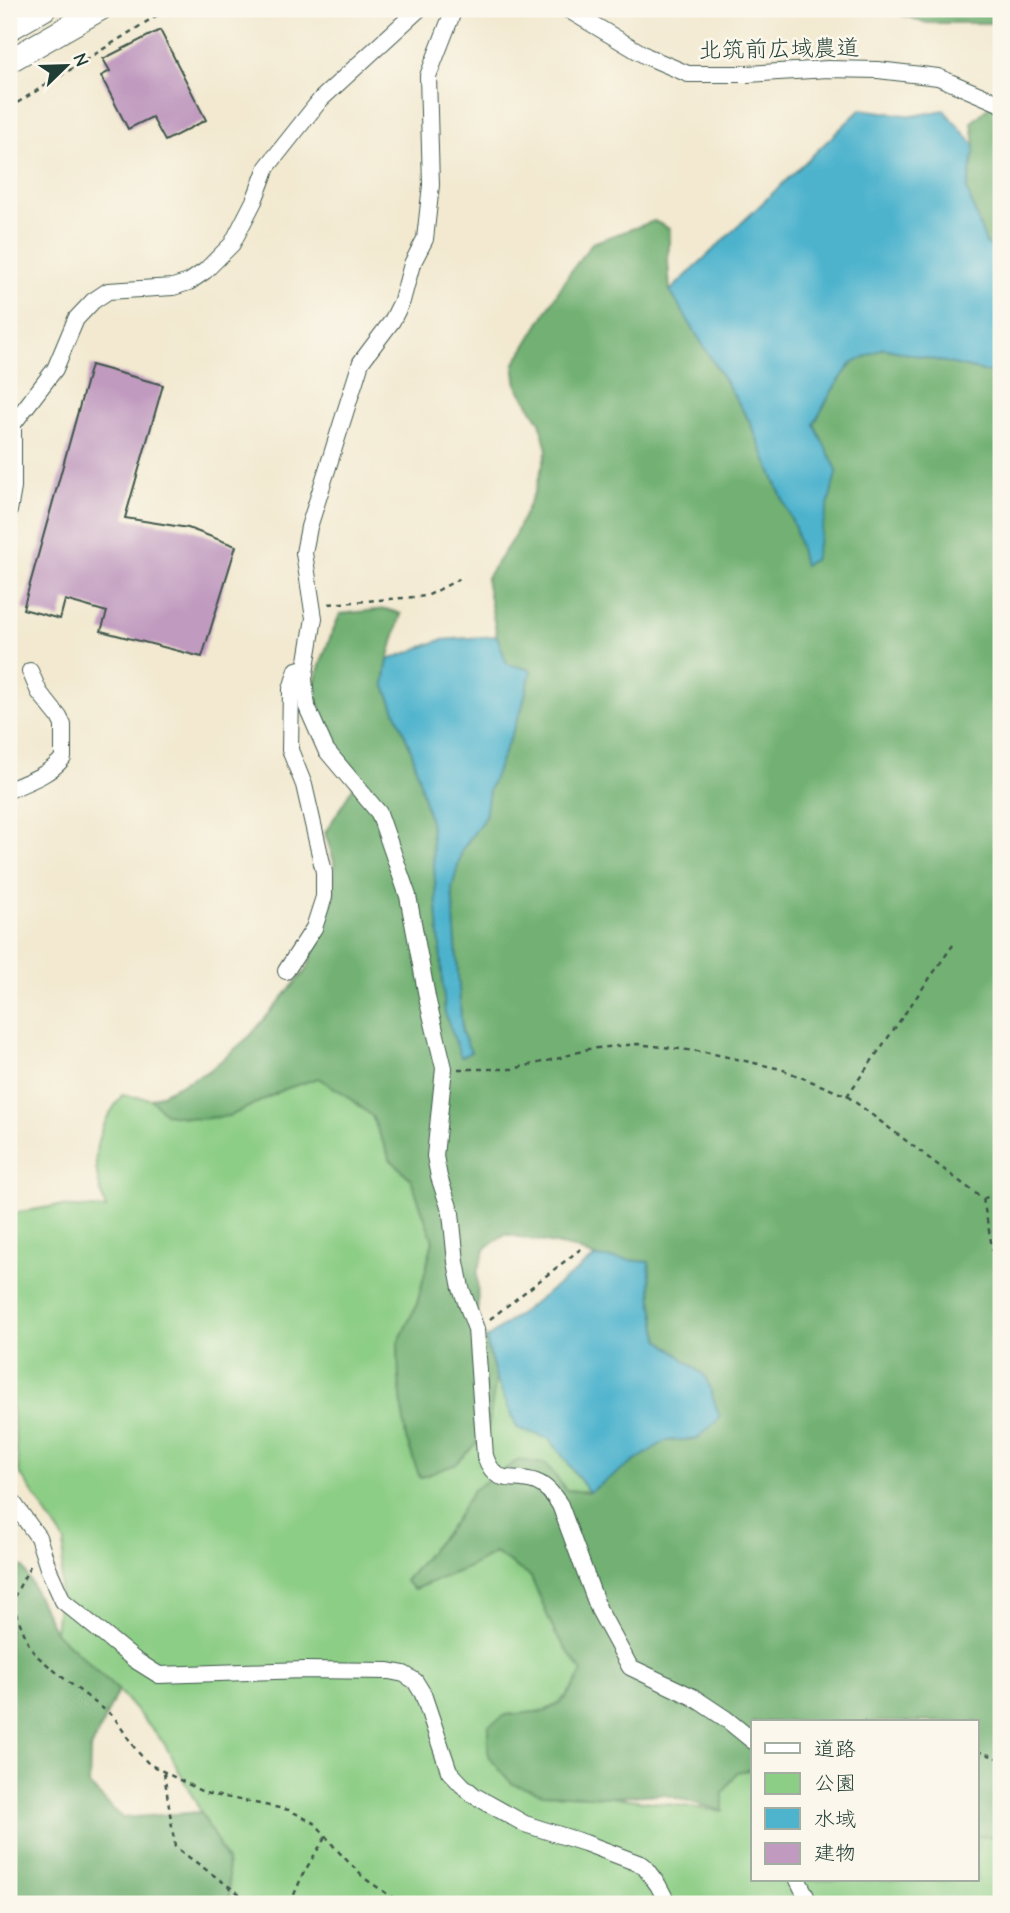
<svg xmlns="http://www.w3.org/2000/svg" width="1010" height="1913" font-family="'Comic Neue','Klee One',sans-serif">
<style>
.green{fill:#8dce86;stroke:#56865d;stroke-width:2}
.forest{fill:#72b173;stroke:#487754;stroke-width:2}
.water{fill:#4eb3cd;stroke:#367880;stroke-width:2}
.building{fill:#c09abf}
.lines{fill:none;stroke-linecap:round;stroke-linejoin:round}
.minor-casing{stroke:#3f574b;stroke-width:18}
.highway-casing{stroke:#3f574b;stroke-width:25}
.path{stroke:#3f574b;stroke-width:2.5;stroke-dasharray:5 5;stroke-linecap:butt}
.minor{stroke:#fff;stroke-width:16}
.highway{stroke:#fff;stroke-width:23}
.labels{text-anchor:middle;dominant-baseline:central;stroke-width:5;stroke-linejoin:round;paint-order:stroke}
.street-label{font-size:23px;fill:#1f3d34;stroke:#fbf7ec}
</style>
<rect width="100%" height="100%" fill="#fbf7ec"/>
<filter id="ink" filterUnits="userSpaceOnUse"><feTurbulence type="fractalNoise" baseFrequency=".0143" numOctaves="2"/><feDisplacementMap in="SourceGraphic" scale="14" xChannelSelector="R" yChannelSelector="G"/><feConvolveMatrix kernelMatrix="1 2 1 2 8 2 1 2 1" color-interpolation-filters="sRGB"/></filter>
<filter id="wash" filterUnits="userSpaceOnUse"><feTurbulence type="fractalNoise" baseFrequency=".00686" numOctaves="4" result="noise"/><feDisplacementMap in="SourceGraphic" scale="28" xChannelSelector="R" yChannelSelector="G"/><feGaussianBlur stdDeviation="1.57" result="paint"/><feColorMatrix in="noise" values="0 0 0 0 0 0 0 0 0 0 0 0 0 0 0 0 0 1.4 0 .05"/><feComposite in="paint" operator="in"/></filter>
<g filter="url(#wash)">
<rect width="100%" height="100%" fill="#f2e9d0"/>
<path class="green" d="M318 1078 343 1093 372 1116 390 1159 411 1179 433 1241 417 1304 398 1343 399 1379 406 1438 420 1477 487 1433 496 1378 517 1427 550 1439 589 1492 566 1490 546 1464 473 1490 453 1524 405 1581 414 1589 469 1567 495 1553 531 1577 555 1633 583 1672C557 1712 552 1711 506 1715L543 1794 613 1797 722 1811 723 1793 737 1772 753 1769V1880H977V1836L1001 1837V1904H230L227 1861 164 1743 118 1690 55 1632 65 1542 19 1472 9 1380V1214L55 1206 106 1209C90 1158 91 1139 122 1095L151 1099 166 1114 230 1116 285 1089Z"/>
<g class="forest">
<polygon points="884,9 1001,9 1001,23 927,23"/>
<polygon points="1001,96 1001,253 986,243 967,190 975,146 972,122"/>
<path d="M654 221 670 229 668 261 670 291 750 422 795 528 804 564 837 470 814 424 832 391 851 364 883 348 1001 375V1837L977 1836V1722H753V1769L737 1772 723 1793V1811L662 1794 613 1797 543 1794 512 1784 488 1756V1726L506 1715 547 1711 566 1698 582 1672 555 1633 531 1577 495 1553 469 1567 414 1589 405 1581 453 1524 473 1490 518 1460 546 1464 566 1490 589 1492 665 1441 698 1439 706 1377 659 1339 652 1300 649 1263 595 1257 574 1248 505 1234 486 1248 477 1272 478 1315 496 1378 487 1433 456 1464 420 1478 406 1438 399 1379 398 1343 417 1304 433 1241 411 1179 390 1159 372 1116 343 1093 318 1078 285 1089 230 1116 198 1119 166 1114 151 1099 209 1071 250 1036 307 969 334 895V861L325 833 354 786C337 761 316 734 312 703 309 688 333 630 340 614L386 609 401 614 388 660 384 684 412 752 431 826 445 1013 461 1056 471 1052 462 1033 452 888 462 850 485 817 489 790 522 708 531 670 507 664 497 636 486 579 514 537 535 491 547 450 540 422 517 386 514 365 569 274 592 243Z"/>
<polygon points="9,1566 23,1567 55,1632 118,1690 90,1751 89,1785 122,1818 201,1812 227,1861 230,1904 9,1904"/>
</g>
<g class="water">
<polygon points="861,109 913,116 944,110 975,146 967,190 986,243 1001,253 1001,375 883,348 851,364 832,391 814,424 837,470 814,560 804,565 795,528 750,422 670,291"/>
<polygon points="497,636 507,664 531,670 522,708 489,790 485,817 462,850 452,888 462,1033 471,1052 461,1057 445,1013 431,826 412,752 384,684 388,660 441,640"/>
<polygon points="595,1257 649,1262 652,1300 659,1339 706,1377 720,1418 697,1439 665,1441 589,1492 550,1439 517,1428 496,1378 486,1339"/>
</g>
<g id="blocks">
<g class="building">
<polygon points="160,30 206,120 165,141 152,117 128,129 101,76 110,71 103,59"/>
<polygon points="91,365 163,385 125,518 188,528 236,546 202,657 101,631 107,612 65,600 60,619 23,609"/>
</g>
</g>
</g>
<g filter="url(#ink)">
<use href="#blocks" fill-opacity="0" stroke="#3f574b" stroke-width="2"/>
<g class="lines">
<g class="minor-casing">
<g id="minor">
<path d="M454 9 428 76 431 185 425 239 412 264 402 301 392 321 361 362 309 527 304 553 314 618 304 679 307 707 326 750 379 813 408 896 428 1002 444 1068 435 1156 439 1177 451 1213 456 1262 461 1288 476 1329 485 1456C497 1489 511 1473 536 1482 547 1486 554 1496 560 1505L599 1610 630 1667 693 1697 726 1719 753 1741"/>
<polyline points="567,9 646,56 688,74 747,74 828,69 878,70 938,77 1001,104"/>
<polyline points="9,511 13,488 13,424 55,369 76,319 93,301 108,291 173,287 189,282 205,271 232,244 254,201 267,167 321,99 419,9"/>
<path d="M9 790C29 781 49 775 63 758V725L59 717 39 692 30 671"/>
<polyline points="286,971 314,928 324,897 324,872 304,785 290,750 291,689 297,670 304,668"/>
<polyline points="9,1497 38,1537 48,1568 63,1601 135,1660 159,1675 304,1670 389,1671 404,1674 415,1681 423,1694 449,1771 462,1785 475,1796 525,1824 585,1843 643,1865 658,1885 668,1904"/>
<polyline points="798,1880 806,1896 803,1904"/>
</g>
</g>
<g class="highway-casing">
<g id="highway">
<polyline points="9,29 44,9"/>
<polyline points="9,61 100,9"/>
</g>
</g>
<g class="path">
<polyline points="9,108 167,9"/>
<polyline points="329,604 427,596 461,578"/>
<polyline points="458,1069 512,1069 560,1058 588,1049 637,1044 705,1052 781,1069 847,1096 983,1199 1001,1294"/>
<polyline points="847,1096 953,945"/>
<polyline points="983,1199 1001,1190"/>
<polyline points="490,1319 582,1248"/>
<polyline points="30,1566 15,1595 15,1611 29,1645 37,1656 67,1681 114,1717 136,1750 149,1764 205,1793 289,1810 316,1824 336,1849 364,1878 402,1904"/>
<polyline points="854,1722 865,1722"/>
<polyline points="977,1751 1001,1759"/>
<polyline points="164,1773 175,1847 253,1904"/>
<polyline points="290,1904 303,1874 326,1836"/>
</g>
<use href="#minor" class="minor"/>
<use href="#highway" class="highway"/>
</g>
</g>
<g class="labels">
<g class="street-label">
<text transform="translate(779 49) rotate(-1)">北筑前広域農道</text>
</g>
</g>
<rect width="1010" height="1913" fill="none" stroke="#fbf7ec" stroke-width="35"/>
<rect x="751" y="1720" width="228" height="161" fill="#fbf7ec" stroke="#a3ada2" stroke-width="2"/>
<rect x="765" y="1743" width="35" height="10" fill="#ffffff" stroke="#a3ada2" stroke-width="2"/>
<text x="814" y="1756" font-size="21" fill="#1f3d34">道路</text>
<rect x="765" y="1773" width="35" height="21" fill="#8dce86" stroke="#a3ada2" stroke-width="2"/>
<text x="814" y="1790" font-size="21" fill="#1f3d34">公園</text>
<rect x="765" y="1808" width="35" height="21" fill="#4eb3cd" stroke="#a3ada2" stroke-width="2"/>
<text x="814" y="1826" font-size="21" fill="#1f3d34">水域</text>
<rect x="765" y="1843" width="35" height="21" fill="#c09abf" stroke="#a3ada2" stroke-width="2"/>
<text x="814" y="1860" font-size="21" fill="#1f3d34">建物</text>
<g transform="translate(66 66) rotate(67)" stroke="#fbf7ec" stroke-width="5" paint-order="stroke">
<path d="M0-5L12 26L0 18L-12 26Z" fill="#1f3d34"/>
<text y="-10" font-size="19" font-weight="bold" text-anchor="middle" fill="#1f3d34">N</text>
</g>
</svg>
